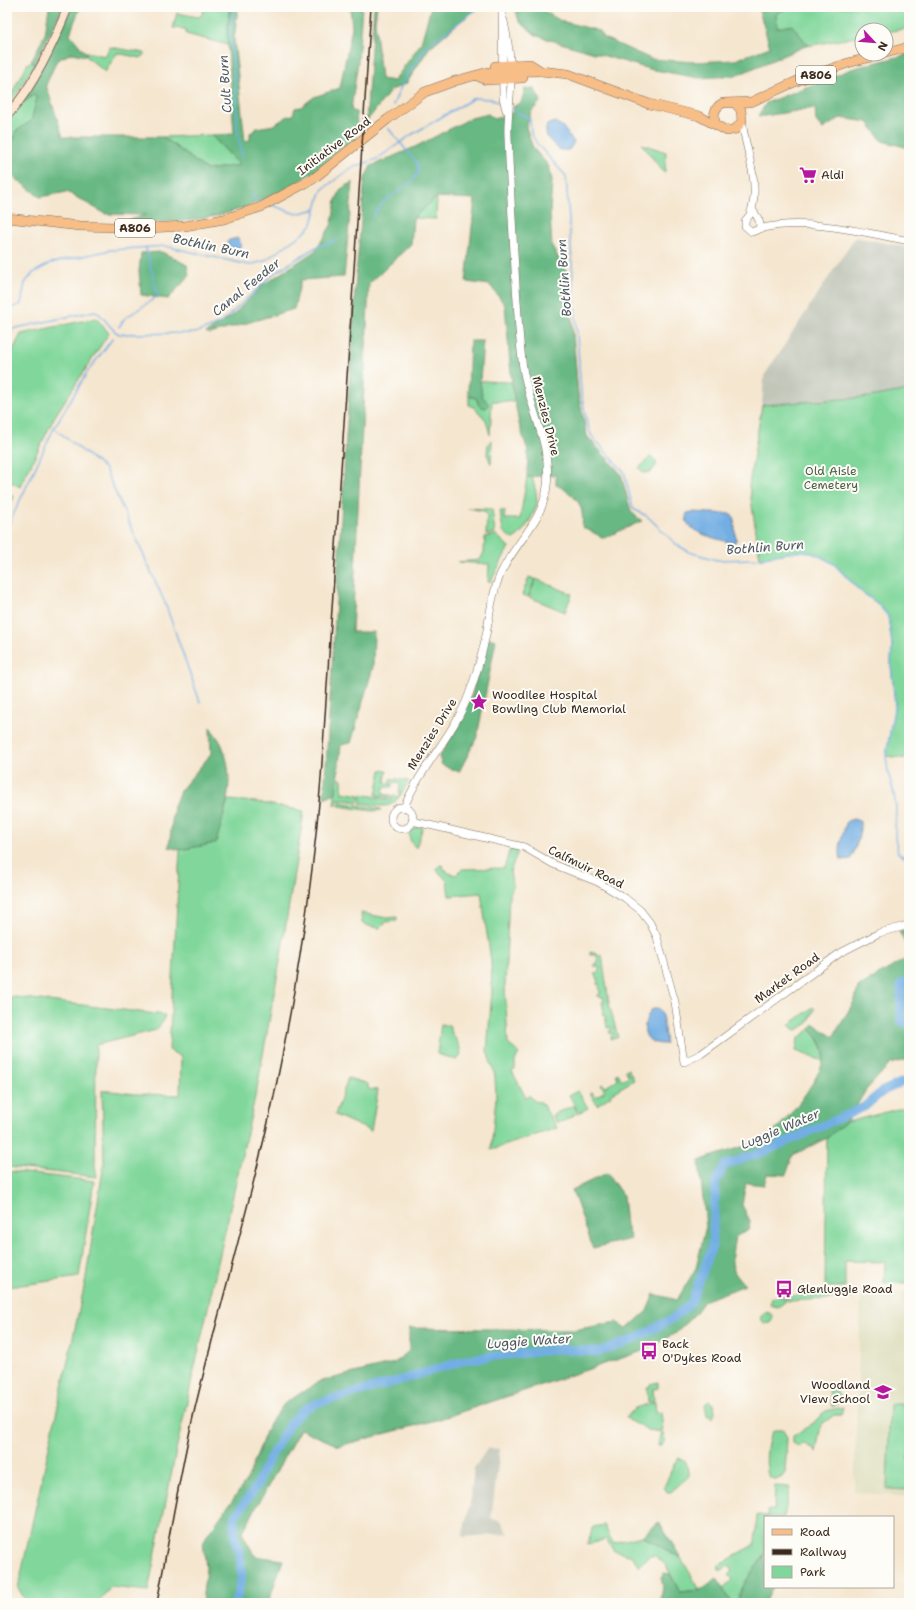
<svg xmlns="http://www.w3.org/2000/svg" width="916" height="1610" font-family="'Shantell Sans',sans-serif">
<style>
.built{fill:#ddddbc}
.industrial{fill:#c2c6b9}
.green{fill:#81d79b;stroke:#5e805c}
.forest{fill:#68b883;stroke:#527150}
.water{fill:#72aee3;stroke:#566c80}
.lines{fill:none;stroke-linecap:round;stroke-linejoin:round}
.stream{stroke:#72aee3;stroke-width:1.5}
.river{stroke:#72aee3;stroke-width:9}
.tertiary-casing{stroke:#7c6c5c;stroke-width:8}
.secondary-casing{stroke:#7c6c5c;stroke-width:10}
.primary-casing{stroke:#7c6c5c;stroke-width:10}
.tertiary{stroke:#fff;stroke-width:7}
.secondary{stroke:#fce5cf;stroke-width:8}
.primary{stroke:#f7be88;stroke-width:9}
.rail{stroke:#3b2a1e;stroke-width:1.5}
.labels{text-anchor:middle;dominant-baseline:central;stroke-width:4;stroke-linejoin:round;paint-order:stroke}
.shield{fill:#fdfcf7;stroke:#75695f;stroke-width:1}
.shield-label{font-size:11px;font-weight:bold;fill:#3b2a1e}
.street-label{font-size:12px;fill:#3b2a1e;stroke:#fdfcf7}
.poi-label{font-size:12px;fill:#3b2a1e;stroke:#fdfcf7;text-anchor:start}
.park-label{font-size:12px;fill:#505e44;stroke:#fdfcf7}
.water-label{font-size:13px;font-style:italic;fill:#4e5863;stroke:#fdfcf7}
</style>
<rect width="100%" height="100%" fill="#fdfcf7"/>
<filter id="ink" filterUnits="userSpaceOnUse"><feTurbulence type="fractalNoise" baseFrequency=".025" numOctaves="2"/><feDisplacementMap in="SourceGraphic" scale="8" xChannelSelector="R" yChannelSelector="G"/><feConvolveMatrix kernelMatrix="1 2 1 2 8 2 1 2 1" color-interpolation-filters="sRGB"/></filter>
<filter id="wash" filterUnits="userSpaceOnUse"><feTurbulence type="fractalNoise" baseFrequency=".012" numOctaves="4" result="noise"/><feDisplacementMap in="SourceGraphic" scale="16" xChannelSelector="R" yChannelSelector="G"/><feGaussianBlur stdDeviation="0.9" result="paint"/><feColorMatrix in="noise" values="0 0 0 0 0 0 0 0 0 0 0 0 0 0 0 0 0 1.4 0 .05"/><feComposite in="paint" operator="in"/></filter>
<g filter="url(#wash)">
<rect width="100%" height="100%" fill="#f5e6cf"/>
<polygon class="built" points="909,1292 909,1497 854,1492 861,1293"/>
<g class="industrial">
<polygon points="855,237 909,248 909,390 869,397 762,405 764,376"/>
<polygon points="488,1448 500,1449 491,1519 501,1521 509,1534 462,1537 469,1509 474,1468"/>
</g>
<g class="green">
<polygon points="205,7 229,7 228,45 186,34 186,29 173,28 177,13 198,17 201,16"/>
<polygon points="761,7 909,7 909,28 886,32 886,30 862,30 862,36 779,51"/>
<polygon points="110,47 145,53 141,58 117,53 105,72 86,56 86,52 105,56"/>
<polygon points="31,62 35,64 7,108 7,102 28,63"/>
<polygon points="33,95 37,98 31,121 15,132 13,141 7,140 7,122 20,106"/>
<polygon points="211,135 240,165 207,170 163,137"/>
<polygon points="642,144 666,152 665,171 664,173"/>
<polygon points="437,197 436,219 413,218"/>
<polygon points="96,318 109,333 55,416 20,487 7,480 7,362 21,334"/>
<polygon points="480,381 512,382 515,402 492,401 490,435 486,420 475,408 469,405 469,396 476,398 479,406 486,408 482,396"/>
<polygon points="909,390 909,759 886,756 895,703 891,665 892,644 888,616 878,604 859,590 834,564 818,555 804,551 780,554 760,559 749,485 762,405 869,397"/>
<polygon points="492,440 491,464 487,454 488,444"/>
<polygon points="651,456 656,462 656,466 651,472 644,473 639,468"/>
<path d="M527 477H532C534 485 537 493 537 501 537 511 522 537 512 539L503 531 500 511H505L504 519H520Z"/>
<polygon points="7,492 14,497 7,511"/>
<polygon points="467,508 492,509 495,533 486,535 487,516 484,511"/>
<polygon points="496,535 509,547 491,581 488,582 489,564 457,562 480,560 484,552 485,537"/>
<polygon points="529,577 535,579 528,597 522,595"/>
<polygon points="536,579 572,594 565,612 529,597"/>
<polygon points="381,770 387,771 385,782 389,783 392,787 384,787 383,794 391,795 391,798 376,795"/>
<polygon points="337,778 342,779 342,792 360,795 358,802 338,799 337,805 334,805"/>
<path d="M391 778 409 781C392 810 392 808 360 803L362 794 392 800 393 796 399 797 400 784 394 782 392 786 390 782Z"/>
<polygon points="228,800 256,802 304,811 280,961 257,1088 176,1451 148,1591 111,1587 97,1603 27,1603 18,1588 85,1283 104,1163 102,1090 136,1094 180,1095 181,1057 169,1050 180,850 215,843"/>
<polygon points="340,802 381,809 382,810 372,811 339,806"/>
<path d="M418 827H423L416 848C409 841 405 831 418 827Z"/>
<polygon points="510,849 518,851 510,872 513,887 509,896 505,986 508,1044 519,1053 515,1061 515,1070 512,1071 526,1098 529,1095 534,1101 541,1102 557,1128 491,1150 496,1098 495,1076 487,1051 492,992 491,961 481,893 449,896 447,881 437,870 440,865 444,866 443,869 447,870 446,872 456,875 462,869 504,868"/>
<polygon points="361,913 387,918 397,917 397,921 386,922 380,928 369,926 362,923"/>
<polygon points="590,952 602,955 609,1003 618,1037 611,1039 611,1036 614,1035 613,1033 610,1034 609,1031 612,1029 611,1027 607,1028 605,1015 602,1014 604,1012 602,1002 604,1001 604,998 597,996 600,994 599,984 596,984 598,982 597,976 594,974 598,973 600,967 594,966 594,964 598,963 597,955 590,955"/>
<polygon points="7,996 165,1015 162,1023 156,1030 96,1045 95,1166 97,1177 7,1167"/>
<polygon points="813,1007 815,1009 808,1023 797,1030 793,1029 789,1025"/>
<path d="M441 1024 449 1026C453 1038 460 1041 461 1055L457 1060 437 1054Z"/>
<path d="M810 1029C818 1037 826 1049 823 1061L796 1051 798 1039Z"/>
<polygon points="628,1069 634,1080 610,1094 611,1096 597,1105 590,1093 592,1092 595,1097 605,1091 601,1085 603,1084 606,1087 618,1079 616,1074 618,1073 622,1080 629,1076 625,1070"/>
<polygon points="348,1078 368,1084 368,1089 378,1090 371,1131 335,1115"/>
<polygon points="578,1091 588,1108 579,1113 569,1095"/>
<polygon points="574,1105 577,1113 564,1121 557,1123 552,1115"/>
<polygon points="909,1106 909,1284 884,1283 885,1262 845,1261 845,1287 825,1287 827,1138 844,1123"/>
<polygon points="7,1171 94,1181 79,1277 7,1287"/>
<polygon points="854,1293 851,1298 788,1301 784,1296"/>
<polygon points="782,1296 786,1301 778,1307 770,1305 771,1298"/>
<circle cx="767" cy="1318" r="5.5"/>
<polygon points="658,1382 658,1388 653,1389 654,1401 648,1402 647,1387 650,1387 650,1384"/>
<polygon points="835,1390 842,1398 842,1401 832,1407 829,1391"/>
<polygon points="709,1401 714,1404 715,1413 712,1418 707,1415 705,1404"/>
<polygon points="655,1402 656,1413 661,1412 663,1430 662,1432 648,1430 626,1418 635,1408"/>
<polygon points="890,1404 909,1404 909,1490 887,1489"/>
<polygon points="843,1407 841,1415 834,1415 821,1425 816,1452 815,1449 802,1443 800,1447 793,1443 793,1436 812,1424 826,1411"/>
<path d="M775 1430H783L787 1438 785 1473 782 1477 776 1480 769 1477C764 1469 766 1434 775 1430Z"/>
<polygon points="660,1434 664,1434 665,1441 661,1446 658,1446"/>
<path d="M678 1458 686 1462 689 1476 671 1492H667L664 1487C667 1481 675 1460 678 1458Z"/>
<polygon points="775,1486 790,1487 784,1517 765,1517 765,1554 739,1595 739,1603 732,1603 723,1588 732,1580 728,1575 733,1571 729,1566 720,1571 718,1566 755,1544 757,1515 768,1516 768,1510 774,1510"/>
<polygon points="604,1525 613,1543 642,1536 681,1558 700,1590 680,1592 665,1564 654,1555 648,1557 639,1566 632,1556 614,1551 606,1539 587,1545 593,1527"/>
</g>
<g class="forest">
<polygon points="49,7 63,7 35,64 31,62 45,34"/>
<path d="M72 7H80L70 34 83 50 86 52V56L72 53 57 60 46 85 63 137H163L207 170 240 165 211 135 234 134 227 33 230 7H238L234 40 245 141 250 140V133L256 130V128L274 125 288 116 293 115 295 108 301 107 314 97 340 88 352 27 350 7H362L358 61 351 110 356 112 357 125 355 143C310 176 262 208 206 218 179 223 151 222 123 222L146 215 106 214 67 192 40 197 7 172 15 132 31 121 37 98 33 95 20 106Z"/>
<polygon points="374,7 377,7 375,21 381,79 394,81 421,43 431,7 475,7 475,9 429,48 406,84 391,90 366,122"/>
<polygon points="515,7 537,7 561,21 600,31 602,37 651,59 694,62 735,60 770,47 758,7 789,7 776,14 777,28 792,25 808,45 735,76 699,78 649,69 537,36 519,21"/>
<polygon points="909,54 909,148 882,141 868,122 840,118 823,129 816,121 815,108 758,117 766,103 854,68"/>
<path d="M534 88 541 101 531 112 526 127 533 148 548 165 552 180 550 214 552 247 568 274 578 393 587 436 621 474 631 512 642 521 604 538 582 527C585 503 575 496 556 484V475L527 477 528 451 519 424 512 386 505 305 490 285 466 282 475 199 437 197 413 218 411 244 369 284 352 632H374L373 667 351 743 341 745 336 793 324 798 356 275 365 178 371 166 415 147 471 118 488 114 495 119 512 113 514 106 521 103 525 89Z"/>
<polygon points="353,182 344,277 301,280 294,309 210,334 206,333 232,316 263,285 315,251 332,224 336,200 341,189"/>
<polygon points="162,252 187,265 189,276 168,299 141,295 139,271 141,253"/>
<polygon points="470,341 483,341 480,381 482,396 489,404 486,408 479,406 476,398 469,396 468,392"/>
<polygon points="487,638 496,640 477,737 459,772 442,765 439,757 460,722 472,694"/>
<path d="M210 727C214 733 221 741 223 748 236 781 225 810 216 843L180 850 169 847 174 806 180 791 211 754Z"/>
<polygon points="909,929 909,952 899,931"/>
<path d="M909 957V1059L890 1064 866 1090 848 1120 827 1138 793 1155 786 1175 767 1174 764 1185 746 1183 742 1205 750 1221 749 1229 735 1237C731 1259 728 1269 745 1285L704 1301 694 1315 674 1334 640 1352 440 1419 339 1446 300 1429 242 1533 255 1556 283 1560 268 1603H202L206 1568 203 1541 247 1480 269 1424 284 1404 318 1382 394 1363 409 1351V1328L574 1330 616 1322 627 1329 647 1311 654 1294 677 1300 696 1268 706 1226 699 1161C719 1153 748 1147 766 1137 782 1129 824 1074 824 1056 825 1046 817 1036 810 1029L814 1024 833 1037 855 1000 858 987Z"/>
<polygon points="607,1173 623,1196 626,1226 631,1239 593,1248 572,1190"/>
<polygon points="659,1522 681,1558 642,1536"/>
<path d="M765 1554V1587H773L765 1603H739C738 1586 756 1568 765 1554Z"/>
<path d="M664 1573 670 1574 680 1592 700 1590 717 1578 732 1603H657C663 1595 664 1587 661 1578Z"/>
</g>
<g class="water">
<path d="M555 122 562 126 574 142 569 150H560C551 142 543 137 547 125Z"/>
<polygon points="238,238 242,246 235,250 229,248 227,242 229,240"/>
<path d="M692 512 731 514 734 517 736 541 733 543C721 540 679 532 687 513Z"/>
<path d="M853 819 860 821C861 835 856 847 851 859L841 860C838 847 842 834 847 821Z"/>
<path d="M658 1008 662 1013 666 1044C642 1045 640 1027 651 1010Z"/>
</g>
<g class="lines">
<g class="stream">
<polyline points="233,7 230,36 237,98 237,129 243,160"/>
<polyline points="393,105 403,82 427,46 480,7"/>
<polyline points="512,109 530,119 531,133 537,144 566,176 581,393 587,423 591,435 624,472 633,509 647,516 676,544 689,552 717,560 756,559 780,554 804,551 818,555 834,564 859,590 878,604 888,616 892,644 891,665 895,703 886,756 888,772 894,794 896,808 895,837 898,853 909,860"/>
<polyline points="252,194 254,199 263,201"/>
<polyline points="272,205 296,214 316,209"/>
<polyline points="373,216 383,202 411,182 419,172 417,163 388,128"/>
<polyline points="7,310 21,304 25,283 33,273 51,263 111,250 165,246 249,265 264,261 305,232 312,224 320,195 323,189 351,168 377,159 411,135 474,98 491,99 501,104"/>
<polyline points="119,327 124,319 158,296 146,248"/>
<path d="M7 330 95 311C105 316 108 328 119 334L195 333 209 328 222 322 274 273 316 247 337 240"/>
<polyline points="54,428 105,469 165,603 200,702"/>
<polyline points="7,528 54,428 88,371 113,338"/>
</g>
<g class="river">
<polyline points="909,979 901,984 901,1021 909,1024"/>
<polyline points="235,1603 242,1577 240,1555 235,1540 234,1518 258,1484 262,1472 290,1423 302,1411 314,1404 394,1382 469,1359 561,1349 599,1352 632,1340 672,1319 691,1303 712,1247 716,1181 725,1165 766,1151 864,1107 883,1091 909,1079"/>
</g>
</g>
</g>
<g filter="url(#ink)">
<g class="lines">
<g class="tertiary-casing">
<g id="tertiary">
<polyline points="502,7 503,98 506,110"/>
<path d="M742 121C745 149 762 186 750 214 749 217 747 218 745 221V226L752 232 759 229C762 221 756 216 752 209"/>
<path d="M759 229C804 217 863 232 909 241"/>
<circle cx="402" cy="818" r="11"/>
<path d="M404 808C420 767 454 735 469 694 476 675 482 655 486 635 490 614 492 593 501 573 515 542 543 522 547 486 552 446 529 407 523 368 519 341 518 314 516 286 513 237 510 187 508 137 507 117 511 97 511 77 511 58 508 40 504 21"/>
<polyline points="412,821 524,847 553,864 598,882 625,898 640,910 650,923 657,937 675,1002 684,1062 701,1054 840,953 879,933 909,925"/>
</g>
</g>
<g class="secondary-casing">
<path id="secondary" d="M7 116C34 86 53 44 68 7"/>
</g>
<g class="primary-casing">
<g id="primary">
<polyline points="886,53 909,47"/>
<polyline points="495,66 530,64 541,71 568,74 649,104 699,116 727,131 736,129 742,121 741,110 735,103"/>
<polyline points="477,76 486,80 523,78"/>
<path d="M716 124C712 115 715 107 723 103L751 102 797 81 848 63 883 54"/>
<polyline points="7,218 80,226 149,228 185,226 224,219 261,207 313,179 388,119 425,92 455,81 488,72 541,71"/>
</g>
</g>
<use href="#tertiary" class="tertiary"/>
<use href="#secondary" class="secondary"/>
<use href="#primary" class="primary"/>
<path class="rail" d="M157 1603C169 1538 180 1473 195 1408 220 1304 251 1201 274 1096 296 991 313 885 321 778L371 7"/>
</g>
</g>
<defs>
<g id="supermarket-bare" transform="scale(1.38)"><path d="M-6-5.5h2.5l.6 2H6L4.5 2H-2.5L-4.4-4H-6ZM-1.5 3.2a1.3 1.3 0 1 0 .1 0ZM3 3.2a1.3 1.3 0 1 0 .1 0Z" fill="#b5179e" stroke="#fdfcf7" stroke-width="2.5" paint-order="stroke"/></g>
<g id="sight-bare" transform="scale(1.38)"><path d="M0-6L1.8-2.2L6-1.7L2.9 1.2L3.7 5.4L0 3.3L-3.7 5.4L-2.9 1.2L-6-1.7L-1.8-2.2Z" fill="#b5179e" stroke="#fdfcf7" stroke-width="2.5" paint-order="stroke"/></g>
<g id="bus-bare" transform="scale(1.38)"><path d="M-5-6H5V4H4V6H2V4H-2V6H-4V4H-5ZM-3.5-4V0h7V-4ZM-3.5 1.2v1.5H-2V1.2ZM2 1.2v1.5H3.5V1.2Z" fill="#b5179e" stroke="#fdfcf7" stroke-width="2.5" paint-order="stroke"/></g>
<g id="school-bare" transform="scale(1.38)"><path d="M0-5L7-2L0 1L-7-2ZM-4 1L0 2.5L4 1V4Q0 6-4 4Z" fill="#b5179e" stroke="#fdfcf7" stroke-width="2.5" paint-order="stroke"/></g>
</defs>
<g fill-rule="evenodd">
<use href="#supermarket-bare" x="808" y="175"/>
<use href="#sight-bare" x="479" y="702"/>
<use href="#bus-bare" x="784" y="1289"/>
<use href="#bus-bare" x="649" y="1351"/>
<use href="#school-bare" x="883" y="1392"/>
</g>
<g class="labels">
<g class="shield">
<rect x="796" y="66" width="40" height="18" rx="3"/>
<rect x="115" y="219" width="40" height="18" rx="3"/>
</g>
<g class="shield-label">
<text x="816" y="75">A806</text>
<text x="135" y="228">A806</text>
</g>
<g class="street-label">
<text transform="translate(334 146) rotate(-37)">Initiative Road</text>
<text transform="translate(546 416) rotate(76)">Menzies Drive</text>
<text transform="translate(432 734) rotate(-58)">Menzies Drive</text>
<text transform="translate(586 867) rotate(26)">Calfmuir Road</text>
<text transform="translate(787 978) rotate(-36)">Market Road</text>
</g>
<g class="poi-label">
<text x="821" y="175">Aldi</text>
<text x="492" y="695">Woodilee Hospital<tspan x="492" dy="14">Bowling Club Memorial</tspan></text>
<text x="797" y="1289">Glenluggie Road</text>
<text x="662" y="1344">Back<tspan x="662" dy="14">O'Dykes Road</tspan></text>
<text x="870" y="1385" text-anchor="end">Woodland<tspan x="870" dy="14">View School</tspan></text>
</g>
<g class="park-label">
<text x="831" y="471">Old Aisle<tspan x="831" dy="14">Cemetery</tspan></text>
</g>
<g class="water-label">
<text transform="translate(225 84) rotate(-94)">Cult Burn</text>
<text transform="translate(211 246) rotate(12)">Bothlin Burn</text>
<text transform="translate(564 278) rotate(-94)">Bothlin Burn</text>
<text transform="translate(246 287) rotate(-39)">Canal Feeder</text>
<text transform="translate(765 547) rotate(-4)">Bothlin Burn</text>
<text transform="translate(780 1129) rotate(-23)">Luggie Water</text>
<text transform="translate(529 1341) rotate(-4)">Luggie Water</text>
</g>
</g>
<rect width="916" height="1610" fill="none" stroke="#fdfcf7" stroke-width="24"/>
<rect x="764" y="1516" width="130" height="72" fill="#fdfcf7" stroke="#afa8a0"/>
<rect x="772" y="1529" width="20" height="6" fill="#f7be88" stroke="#afa8a0"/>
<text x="800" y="1536" font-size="12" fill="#3b2a1e">Road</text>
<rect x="772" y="1549" width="20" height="6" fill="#3b2a1e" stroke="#afa8a0"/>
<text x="800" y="1556" font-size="12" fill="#3b2a1e">Railway</text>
<rect x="772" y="1566" width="20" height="12" fill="#81d79b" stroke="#afa8a0"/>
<text x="800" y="1576" font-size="12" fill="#3b2a1e">Park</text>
<g transform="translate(874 42) rotate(116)"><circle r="19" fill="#fdfcf7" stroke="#afa8a0"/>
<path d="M0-3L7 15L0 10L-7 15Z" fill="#b5179e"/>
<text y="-6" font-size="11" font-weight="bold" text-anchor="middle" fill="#3b2a1e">N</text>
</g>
</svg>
